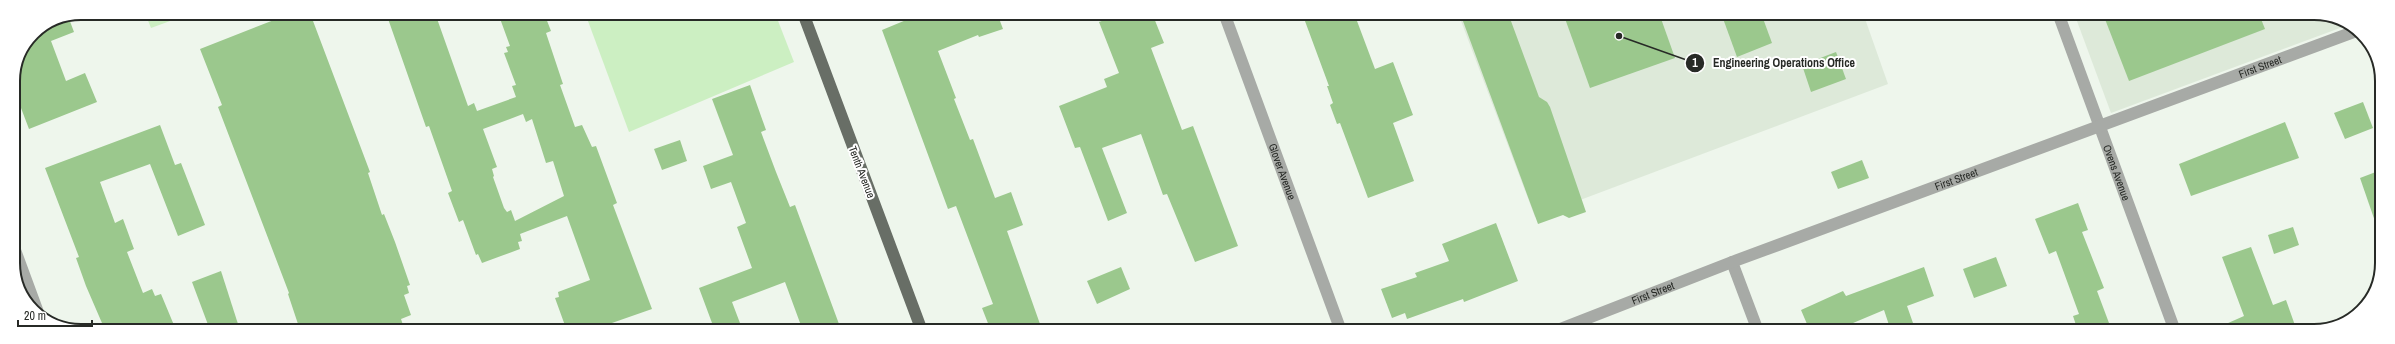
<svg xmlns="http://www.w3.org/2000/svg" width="2395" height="344" font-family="'Archivo Narrow',sans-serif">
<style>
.built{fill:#dde9d9}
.green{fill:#ccefc2}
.building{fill:#9bc88d;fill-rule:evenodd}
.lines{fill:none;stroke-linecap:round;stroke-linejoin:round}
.minor{stroke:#a7aaa6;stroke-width:12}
.major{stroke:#686e66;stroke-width:12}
.labels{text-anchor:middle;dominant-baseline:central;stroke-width:4;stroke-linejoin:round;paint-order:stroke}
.street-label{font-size:11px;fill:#272a26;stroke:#fff}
.rim{fill:none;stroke:#272a26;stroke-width:2}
.leader{fill:none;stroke:#272a26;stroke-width:1.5}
.callout-dot{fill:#272a26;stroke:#fff;stroke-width:1.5}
.mark-label{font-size:12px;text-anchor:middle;font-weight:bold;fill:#fff}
.callout-label{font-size:12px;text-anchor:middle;font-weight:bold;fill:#272a26;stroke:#fff;stroke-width:4;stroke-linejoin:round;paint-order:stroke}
</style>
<rect width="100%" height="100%" fill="#eef6ec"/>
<g class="built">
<polygon points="1458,13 1863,13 1888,84 1535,217"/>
<polygon points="2074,13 2323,14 2348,25 2111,113"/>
</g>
<g class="green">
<polygon points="145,13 192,13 151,28"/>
<polygon points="585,13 775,13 794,62 629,132"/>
</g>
<g class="building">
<polygon points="292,13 310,13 370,172 368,173 382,215 384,214 395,242 410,285 407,286 409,293 404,295 411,315 401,319 405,331 300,330 288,294 289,293 218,107 222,105 200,49"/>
<path d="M386 13H435L468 106 474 103 477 111 516 97 512 86 516 85 504 53 508 52 506 47 510 46 498 13H544L551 31 546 33 563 84 560 85 575 127 582 125 592 147 596 146 617 203 613 205 652 309 589 331H567L555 298 559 297 558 292 590 280 567 216 520 234 522 241 518 242 520 249 482 263 478 254 476 255 463 220 459 222 448 193 452 191 429 126 426 127ZM523 114 526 122 532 119 546 163 553 161 564 196 515 221 511 210 507 212 504 208 493 177 494 176 492 169 497 167 483 129Z"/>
<polygon points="923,13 997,13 1003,29 979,37 978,35 938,51 956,98 954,99 970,140 973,139 995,198 1011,192 1023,225 1007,231 1040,324 1020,331 991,331 982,308 993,304 956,206 948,209 882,30"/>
<polygon points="1105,13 1152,13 1164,43 1151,48 1182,130 1193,126 1238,246 1195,262 1167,194 1163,195 1141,134 1102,148 1127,213 1108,221 1080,147 1075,148 1059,106 1107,87 1104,79 1119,73 1099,22 1107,19"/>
<polygon points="1302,13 1354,13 1375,69 1393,62 1413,115 1393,123 1414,181 1368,198 1340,123 1337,124 1330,105 1333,103 1327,86 1329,86"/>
<polygon points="1460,13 1508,13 1539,97 1547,102 1550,107 1586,212 1569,218 1563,215 1538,224"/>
<polygon points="1563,13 1659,13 1675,58 1590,88"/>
<polygon points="1721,13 1761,13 1772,43 1737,57"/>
<polygon points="2103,14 2259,14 2265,29 2129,81"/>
<polygon points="68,16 74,32 51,41 66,81 85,73 97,102 29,129 13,87 18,55 33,33 55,18"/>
<polygon points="1836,52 1846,79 1811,92 1802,65"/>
<polygon points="750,85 766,130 761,132 776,172 790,207 795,205 839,324 821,331 803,331 785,282 732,302 743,331 715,331 699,288 752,268 737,227 746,223 731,182 711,189 703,166 733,155 712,99"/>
<polygon points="2363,102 2373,128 2345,139 2334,113"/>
<polygon points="2285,122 2299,158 2191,196 2179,164"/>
<polygon points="160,125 175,165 181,163 205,225 178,236 150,164 100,182 115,223 123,219 134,249 127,252 143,293 152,289 155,296 161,294 176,330 105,330 86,286 76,258 79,257 45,168"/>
<polygon points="680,140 687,161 662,170 654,149"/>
<polygon points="1862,160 1869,178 1838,189 1831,172"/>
<polygon points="2381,170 2381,230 2378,230 2360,178"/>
<polygon points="2078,203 2088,230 2082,232 2104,288 2097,291 2112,331 2078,331 2073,316 2079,314 2056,251 2049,254 2035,219"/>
<polygon points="1496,223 1518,281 1464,302 1463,299 1407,319 1405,313 1392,318 1381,289 1417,277 1415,273 1449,261 1442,244"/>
<polygon points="2293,227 2299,245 2274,254 2268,235"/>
<polygon points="2251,247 2273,305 2286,300 2297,331 2210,331 2244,316 2222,257"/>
<polygon points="1996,257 2007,286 1974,298 1963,269"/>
<polygon points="1121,267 1130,289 1097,304 1087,281"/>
<polygon points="1924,267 1934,296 1907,306 1913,323 1891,331 1884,310 1834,331 1810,331 1801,310 1843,291 1846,296"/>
<polygon points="221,271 238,324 221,330 210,330 192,282"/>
</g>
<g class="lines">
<g class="minor">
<path id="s1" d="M1224 13 1341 331"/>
<path id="s2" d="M2058 13 2175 331"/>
<polyline points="15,250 39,315"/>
<polyline points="1732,262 1758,331"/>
<path id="s3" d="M1555 331 1732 262 2359 30"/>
</g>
<polyline class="major" points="803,13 922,331"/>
</g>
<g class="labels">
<g class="street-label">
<text stroke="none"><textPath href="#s3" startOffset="753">First Street</textPath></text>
<text transform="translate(862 172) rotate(69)">Tenth Avenue</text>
<text stroke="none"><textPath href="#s1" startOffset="169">Glover Avenue</textPath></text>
<text stroke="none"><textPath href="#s2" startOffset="170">Ovens Avenue</textPath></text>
<text stroke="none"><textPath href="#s3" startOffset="429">First Street</textPath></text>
<text stroke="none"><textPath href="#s3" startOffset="105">First Street</textPath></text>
</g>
</g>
<path d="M0 0H2395V344H0ZM81 20H2314A61 61 0 0 1 2375 81V263A61 61 0 0 1 2314 324H81A61 61 0 0 1 20 263V81A61 61 0 0 1 81 20Z" fill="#fff" fill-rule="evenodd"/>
<path class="rim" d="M81 20H2314A61 61 0 0 1 2375 81V263A61 61 0 0 1 2314 324H81A61 61 0 0 1 20 263V81A61 61 0 0 1 81 20Z"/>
<path class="leader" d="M1619 36L1695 63"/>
<g class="callout-dot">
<circle cx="1619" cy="36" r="4"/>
<circle cx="1695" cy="63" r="10"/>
</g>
<g class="mark-label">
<text x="1695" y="67">1</text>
</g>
<g class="callout-label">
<text x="1784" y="67">Engineering Operations Office</text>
</g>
<path d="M18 320v6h74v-6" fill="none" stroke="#272a26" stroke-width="2"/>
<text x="24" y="320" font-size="12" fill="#272a26" stroke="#ffffff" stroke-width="3" paint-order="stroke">20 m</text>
</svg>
